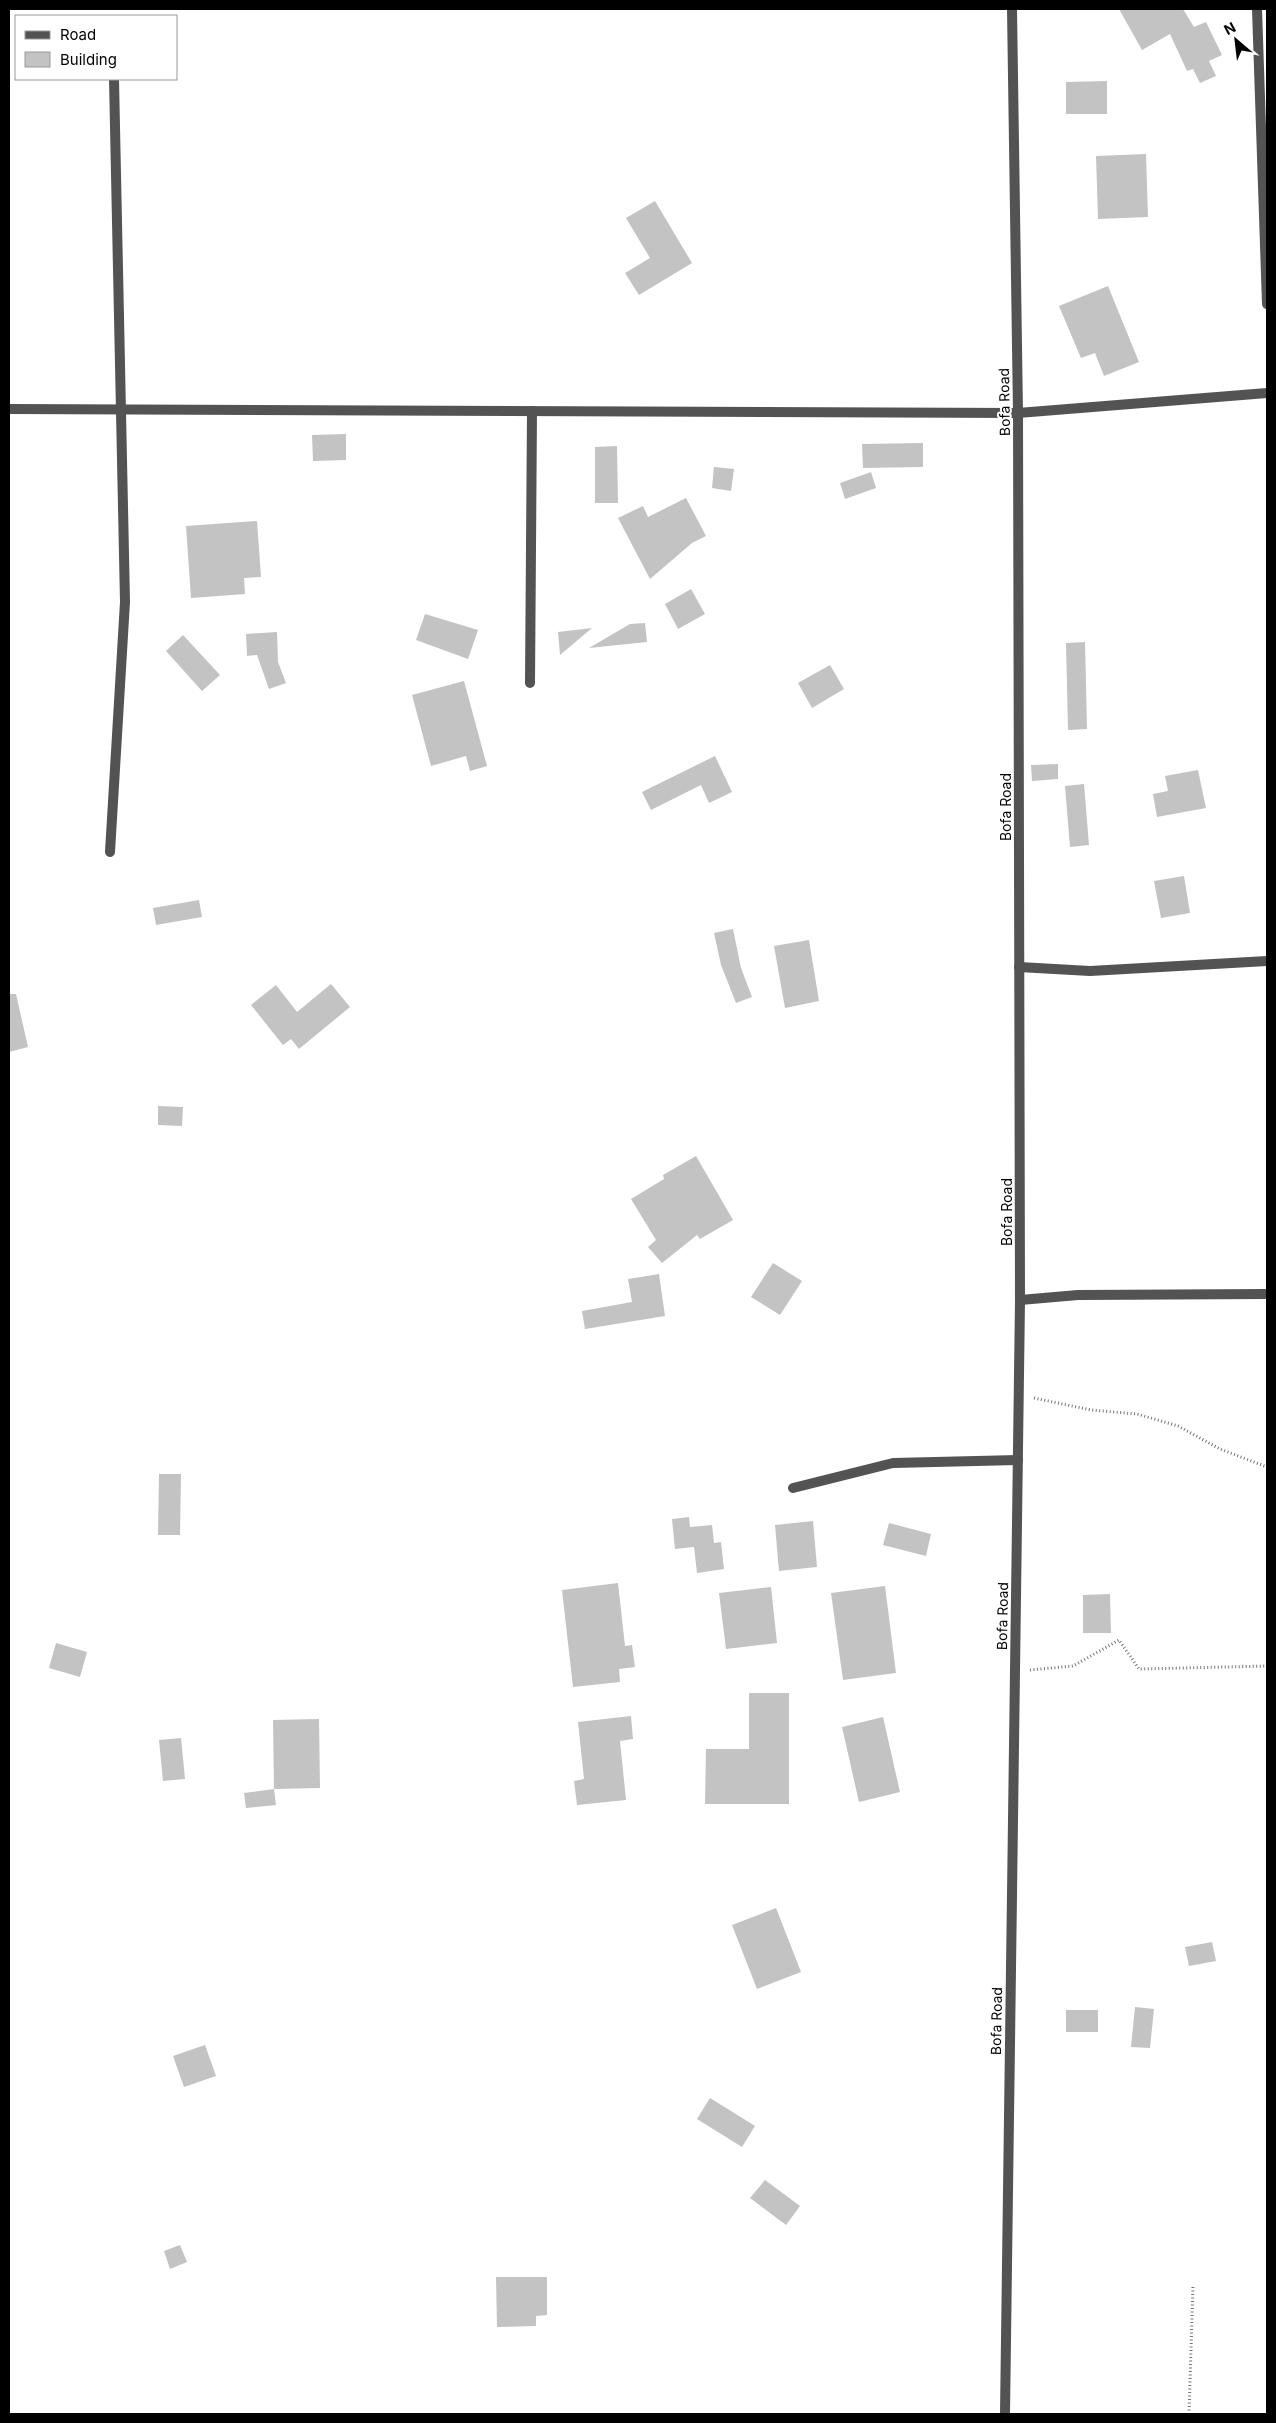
<svg xmlns="http://www.w3.org/2000/svg" width="1276" height="2423" font-family="Inter,sans-serif">
<style>
.building{fill:#c3c3c3}
.lines{fill:none;stroke-linecap:round;stroke-linejoin:round}
.path{stroke:#757575;stroke-width:3;stroke-dasharray:1 2.5;stroke-linecap:butt}
.street{stroke:#535353;stroke-width:10}
.labels{text-anchor:middle;dominant-baseline:central;stroke-width:4;stroke-linejoin:round;paint-order:stroke}
.street-label{font-size:14px;fill:#000;stroke:#fff}
</style>
<rect width="100%" height="100%" fill="#fff"/>
<g class="building">
<polygon points="1119,9 1183,9 1194,27 1206,22 1222,55 1209,61 1216,76 1200,83 1193,69 1187,71 1170,34 1142,50"/>
<polygon points="1107,81 1107,114 1066,114 1066,82"/>
<polygon points="1146,154 1148,217 1098,219 1096,156"/>
<polygon points="655,201 692,263 639,295 625,273 650,258 626,218"/>
<polygon points="1108,286 1139,362 1104,376 1095,353 1081,358 1059,306"/>
<polygon points="346,434 346,460 313,461 312,435"/>
<polygon points="923,443 923,467 863,468 862,444"/>
<polygon points="617,446 618,503 595,503 595,447"/>
<polygon points="714,467 734,469 731,491 712,488"/>
<polygon points="871,472 876,488 845,499 840,483"/>
<polygon points="686,498 706,536 692,543 650,579 618,518 643,506 648,517"/>
<polygon points="257,521 261,577 244,578 245,594 191,598 186,526"/>
<polygon points="691,589 705,614 678,629 665,604"/>
<polygon points="425,614 478,630 468,659 416,640"/>
<polygon points="645,623 647,642 589,648 630,624"/>
<polygon points="592,628 560,655 558,632"/>
<polygon points="277,632 278,662 286,683 269,689 257,655 247,656 246,634"/>
<polygon points="183,635 220,675 202,691 166,651"/>
<polygon points="1085,642 1087,729 1068,730 1066,643"/>
<polygon points="830,665 844,689 812,708 798,683"/>
<polygon points="464,681 487,766 470,771 466,756 431,766 412,695"/>
<polygon points="715,756 732,792 709,803 701,785 651,810 642,792"/>
<polygon points="1058,764 1058,779 1032,781 1031,765"/>
<polygon points="1198,770 1206,808 1157,817 1153,794 1168,791 1165,776"/>
<polygon points="1084,784 1089,845 1070,847 1065,786"/>
<polygon points="1184,876 1190,913 1161,918 1154,881"/>
<polygon points="199,900 202,917 156,925 153,908"/>
<polygon points="733,929 741,968 752,997 736,1003 721,965 714,933"/>
<polygon points="809,940 819,1001 785,1008 774,946"/>
<polygon points="331,984 350,1007 299,1049 291,1039 283,1045 251,1005 276,985 297,1012"/>
<polygon points="9,994 16,994 28,1047 9,1052"/>
<polygon points="158,1106 183,1107 182,1126 158,1125"/>
<polygon points="696,1156 733,1220 700,1239 697,1235 662,1263 648,1247 656,1240 631,1199 664,1179 663,1175"/>
<polygon points="773,1263 802,1281 780,1315 751,1297"/>
<polygon points="659,1274 665,1316 585,1329 582,1311 632,1302 628,1279"/>
<polygon points="159,1474 181,1474 180,1535 158,1535"/>
<polygon points="689,1517 690,1527 712,1525 714,1543 721,1542 724,1569 697,1573 694,1547 675,1549 672,1519"/>
<polygon points="813,1521 817,1567 779,1571 775,1525"/>
<polygon points="889,1523 931,1534 926,1556 883,1545"/>
<polygon points="618,1583 625,1646 632,1645 635,1667 619,1669 620,1682 573,1687 562,1590"/>
<polygon points="885,1586 896,1673 843,1680 831,1593"/>
<polygon points="771,1587 777,1643 726,1649 719,1593"/>
<polygon points="1110,1594 1111,1633 1083,1633 1083,1595"/>
<polygon points="56,1643 87,1652 80,1677 49,1668"/>
<polygon points="749,1693 789,1693 789,1804 705,1804 706,1749 749,1749"/>
<polygon points="631,1716 633,1739 620,1741 626,1800 577,1805 574,1781 584,1779 578,1722"/>
<polygon points="883,1717 900,1792 859,1802 842,1727"/>
<polygon points="319,1719 320,1788 274,1789 273,1720"/>
<polygon points="181,1738 185,1779 163,1781 159,1740"/>
<polygon points="274,1789 276,1805 246,1808 244,1793"/>
<polygon points="776,1908 801,1972 757,1989 732,1925"/>
<polygon points="1212,1942 1216,1961 1189,1966 1185,1947"/>
<polygon points="1135,2007 1154,2009 1150,2048 1131,2047"/>
<rect x="1066" y="2010" width="32" height="22"/>
<polygon points="205,2045 216,2076 184,2087 173,2056"/>
<polygon points="710,2098 755,2126 742,2147 697,2119"/>
<polygon points="765,2180 800,2206 786,2225 750,2198"/>
<polygon points="180,2245 187,2262 170,2269 164,2251"/>
<polygon points="496,2277 547,2277 547,2315 536,2316 536,2326 497,2327"/>
</g>
<g class="lines">
<g class="path">
<polyline points="1034,1398 1091,1410 1137,1414 1178,1426 1220,1449 1267,1467"/>
<polyline points="1030,1670 1073,1666 1119,1640 1139,1669 1267,1666"/>
<polyline points="1189,2414 1193,2285"/>
</g>
<g class="street">
<polyline points="1257,9 1267,304"/>
<polyline points="9,409 1018,413 1267,393"/>
<polyline points="530,683 532,411"/>
<polyline points="110,852 125,602 114,79"/>
<polyline points="1019,967 1090,971 1267,961"/>
<polyline points="1020,1300 1078,1295 1267,1294"/>
<polyline points="793,1488 893,1463 1018,1460"/>
<polyline points="1005,2414 1020,1300 1018,413 1012,9"/>
</g>
</g>
<g class="labels">
<g class="street-label">
<text transform="translate(1004 402) rotate(-91)">Bofa Road</text>
<text transform="translate(1005 807) rotate(-90)">Bofa Road</text>
<text transform="translate(1006 1212) rotate(-90)">Bofa Road</text>
<text transform="translate(1002 1616) rotate(-89)">Bofa Road</text>
<text transform="translate(996 2021) rotate(-89)">Bofa Road</text>
</g>
</g>
<rect width="1276" height="2423" fill="none" stroke="#000000" stroke-width="20"/>
<rect x="15" y="15" width="162" height="65" fill="#ffffff" stroke="#999999"/>
<rect x="25" y="31" width="25" height="8" fill="#535353" stroke="#999999"/>
<text x="60" y="40" font-size="15" fill="#000000">Road</text>
<rect x="25" y="52" width="25" height="15" fill="#c3c3c3" stroke="#999999"/>
<text x="60" y="65" font-size="15" fill="#000000">Building</text>
<g transform="translate(1236 40) rotate(332)" stroke="#ffffff" stroke-width="4" paint-order="stroke">
<path d="M0-4L9 19L0 12L-9 19Z" fill="#000000"/>
<text y="-8" font-size="14" font-weight="bold" text-anchor="middle" fill="#000000">N</text>
</g>
</svg>
